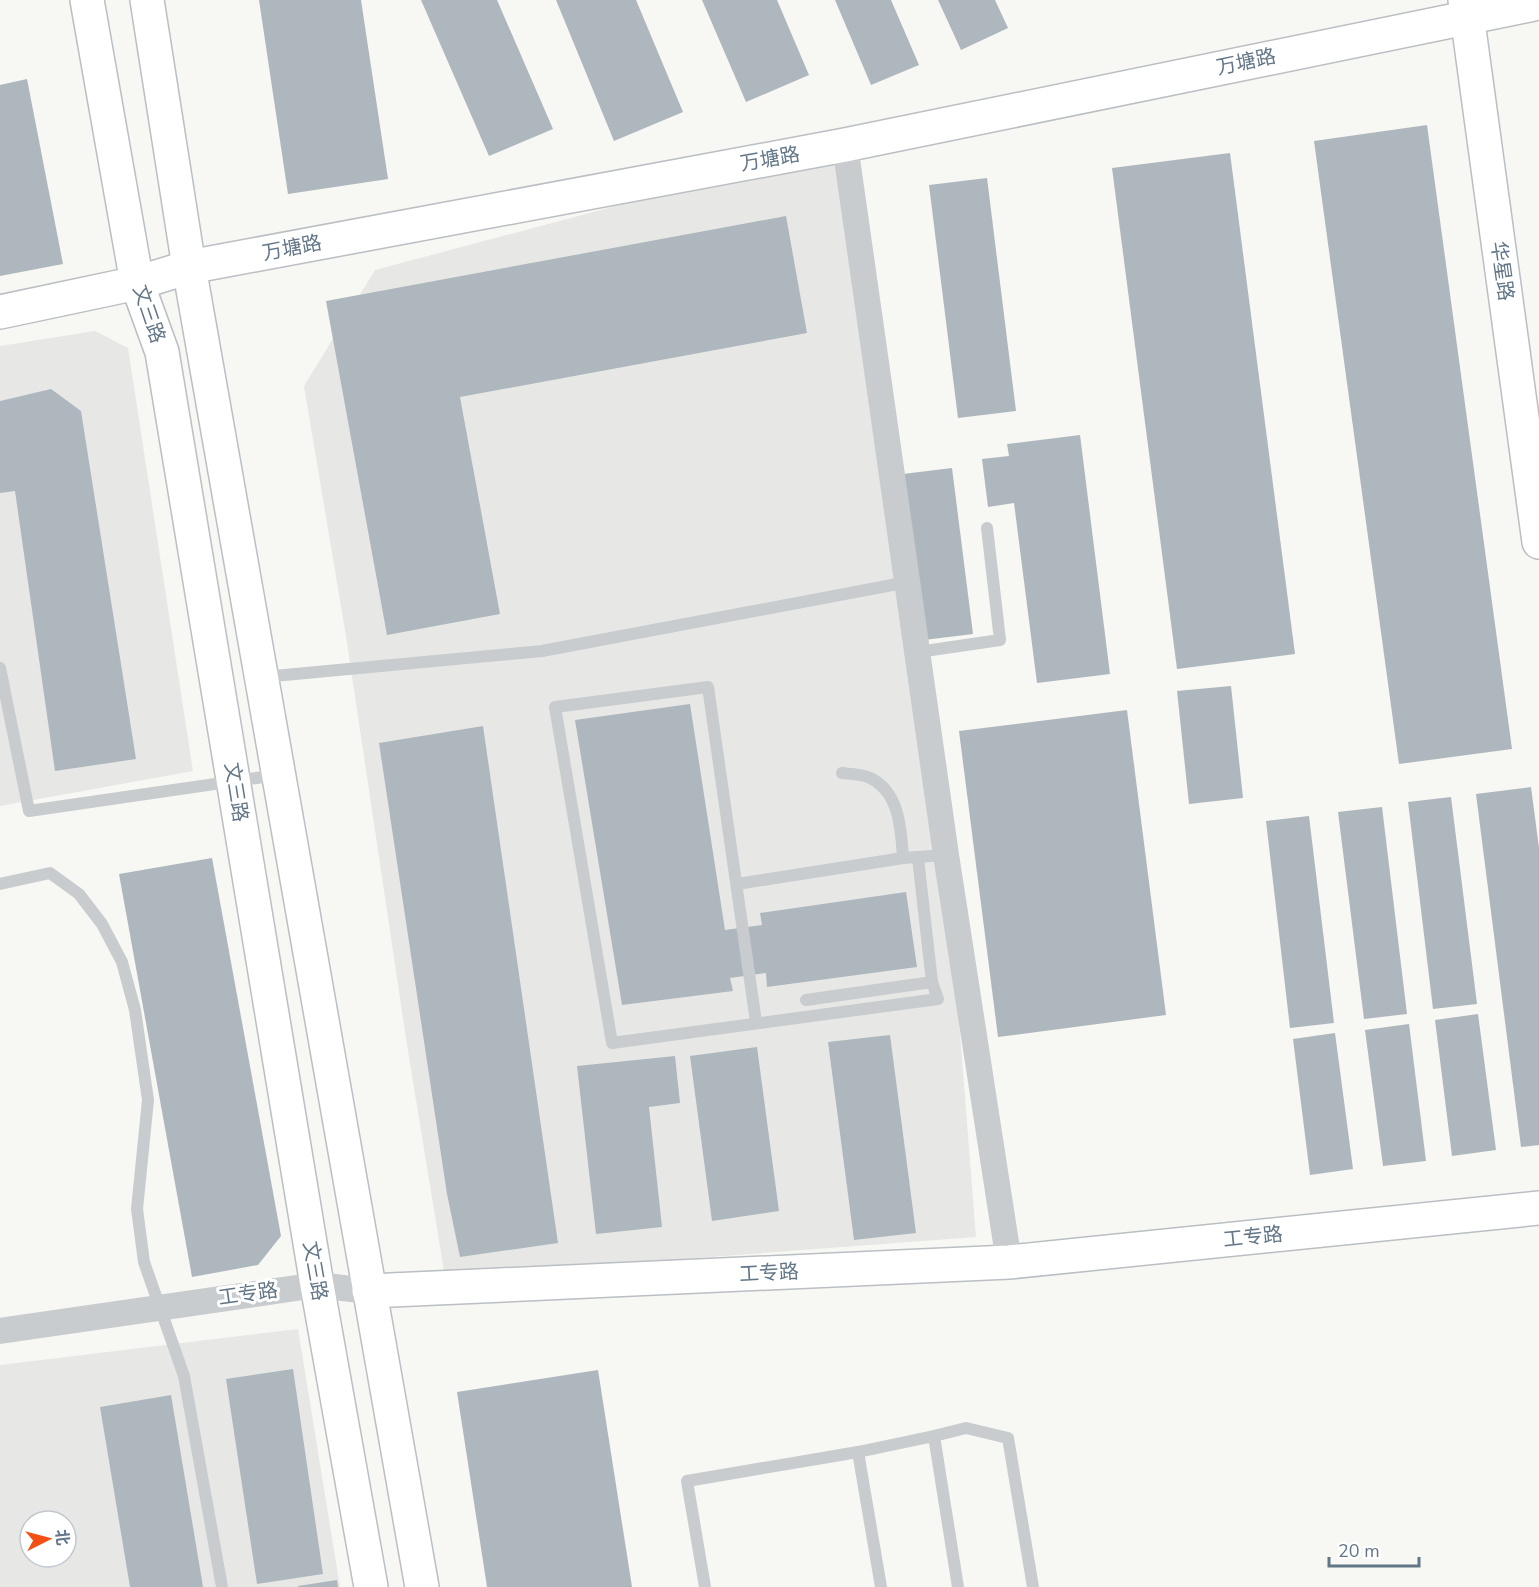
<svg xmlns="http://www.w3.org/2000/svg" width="1539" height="1587" font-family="'Nunito Sans','Noto Sans SC',sans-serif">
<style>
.built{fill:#e7e8e6;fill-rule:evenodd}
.building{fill:#aeb7bd}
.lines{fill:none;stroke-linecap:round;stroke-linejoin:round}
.secondary-casing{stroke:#babfc4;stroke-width:36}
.lane{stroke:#c8cccf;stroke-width:12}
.street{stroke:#c8cccf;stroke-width:26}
.secondary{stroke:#fff;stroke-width:33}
.labels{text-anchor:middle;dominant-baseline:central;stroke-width:6;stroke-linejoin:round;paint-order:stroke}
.street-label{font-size:20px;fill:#627687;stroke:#fff}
</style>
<rect width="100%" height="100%" fill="#f7f7f3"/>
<g class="built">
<polygon points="845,145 946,855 976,1237 445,1277 407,1045 346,636 304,386 375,270"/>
<polygon points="95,331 128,348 193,771 0,806 0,346"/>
<path d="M298 1329 340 1587H0V1365ZM30 1521H66V1557H30Z"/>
</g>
<g class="building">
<polygon points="259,0 361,0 388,179 288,194"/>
<polygon points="421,0 497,0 553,129 489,156"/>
<polygon points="556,0 636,0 683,112 614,141"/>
<polygon points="702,0 777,0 809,75 746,102"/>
<polygon points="835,0 891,0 919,65 871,85"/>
<polygon points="938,0 995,0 1008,28 961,50"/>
<polygon points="27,79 63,264 0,276 0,85"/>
<polygon points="1427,125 1512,749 1399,764 1314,141"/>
<polygon points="1230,153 1295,654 1177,669 1112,168"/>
<polygon points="987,178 1016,411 958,418 929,185"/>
<polygon points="786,216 807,333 460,397 500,614 387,635 326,301"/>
<polygon points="51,389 81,411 136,759 55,771 15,491 0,493 0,401"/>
<polygon points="1080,435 1110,674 1037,683 1014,503 988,507 982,459 1009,456 1007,444"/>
<polygon points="952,468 973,634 924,640 903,474"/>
<polygon points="1231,686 1243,798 1189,804 1177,691"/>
<polygon points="690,704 725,930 762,925 760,913 906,892 917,967 767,987 766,973 730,978 733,991 622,1005 575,720"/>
<polygon points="1127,710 1166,1015 998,1037 959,731"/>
<polygon points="483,726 558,1243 460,1257 447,1194 379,743"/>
<polygon points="1531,787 1539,848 1539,1145 1521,1147 1476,794"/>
<polygon points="1451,797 1477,1004 1433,1009 1408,802"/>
<polygon points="1382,807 1407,1014 1364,1019 1338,812"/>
<polygon points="1309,816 1334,1023 1290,1028 1266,821"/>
<polygon points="212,858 281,1236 258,1265 192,1277 119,874"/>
<polygon points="1478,1014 1496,1150 1452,1156 1435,1020"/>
<polygon points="1409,1024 1426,1161 1383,1166 1365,1030"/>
<polygon points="1335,1033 1353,1169 1310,1175 1293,1039"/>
<polygon points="890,1035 916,1233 854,1240 828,1042"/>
<polygon points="757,1047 779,1211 712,1221 690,1056"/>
<polygon points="675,1056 680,1103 649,1107 662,1227 596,1234 577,1066"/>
<polygon points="293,1369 323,1574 257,1584 226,1379"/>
<polygon points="598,1370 632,1587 487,1587 457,1392"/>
<polygon points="171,1395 203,1587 130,1587 100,1407"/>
<polygon points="337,1580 338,1587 298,1587 298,1586"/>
</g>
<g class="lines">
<g class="secondary-casing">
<g id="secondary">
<polyline points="87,0 137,283 162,352 317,1285 371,1587"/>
<polyline points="147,0 189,267 422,1587"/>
<polyline points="1465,0 1539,542"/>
<polyline points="0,312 137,283 189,267 845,145 1539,3"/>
<polyline points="369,1291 1009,1262 1539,1208"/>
</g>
</g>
<g class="lane">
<polyline points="918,652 1000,640 987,528"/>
<polyline points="0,668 29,811 277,775"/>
<polyline points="263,677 542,651 908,582"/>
<path d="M842 773C850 774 863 774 870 778 900 792 901 830 903 858"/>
<polyline points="0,884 50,873 79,894 102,924 122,962 135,1010 148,1100 137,1209 144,1262 184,1376 222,1587"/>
<polyline points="737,884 903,858 946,855"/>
<polyline points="806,1000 932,982"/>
<polyline points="756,1022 708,687 555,707 612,1043 938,999 932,982 918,858"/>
<polyline points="934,1436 966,1428 1008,1438 1033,1587"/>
<polyline points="858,1452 934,1436 958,1587"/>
<polyline points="705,1587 687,1481 858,1452 881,1587"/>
</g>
<g class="street">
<polyline points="845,145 946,855 1009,1262"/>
<polyline points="0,1331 317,1285 369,1291"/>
</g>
<use href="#secondary" class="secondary"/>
</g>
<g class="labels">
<g class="street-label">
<text transform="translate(1246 62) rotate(-12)">万塘路</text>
<text transform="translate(770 159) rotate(-10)">万塘路</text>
<text transform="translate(292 248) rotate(-11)">万塘路</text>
<text transform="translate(1502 271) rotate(82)">华星路</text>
<text transform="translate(149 314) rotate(71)">文三路</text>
<text transform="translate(236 792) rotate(81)">文三路</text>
<text transform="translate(1253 1237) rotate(-6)">工专路</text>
<text transform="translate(315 1271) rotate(80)">文三路</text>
<text transform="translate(769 1273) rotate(-3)">工专路</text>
<text transform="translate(248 1294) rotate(-8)">工专路</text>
</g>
</g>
<g transform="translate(48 1539) rotate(84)"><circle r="28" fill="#ffffff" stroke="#c0c8cf" stroke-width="1.5"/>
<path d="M0-4.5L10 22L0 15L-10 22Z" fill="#f45015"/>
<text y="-9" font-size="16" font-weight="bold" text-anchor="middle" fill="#627687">北</text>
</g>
<path d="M1329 1557v9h90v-9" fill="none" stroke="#627687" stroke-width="3"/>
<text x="1338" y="1557" font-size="18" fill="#627687" stroke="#ffffff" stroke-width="4.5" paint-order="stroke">20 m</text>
</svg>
